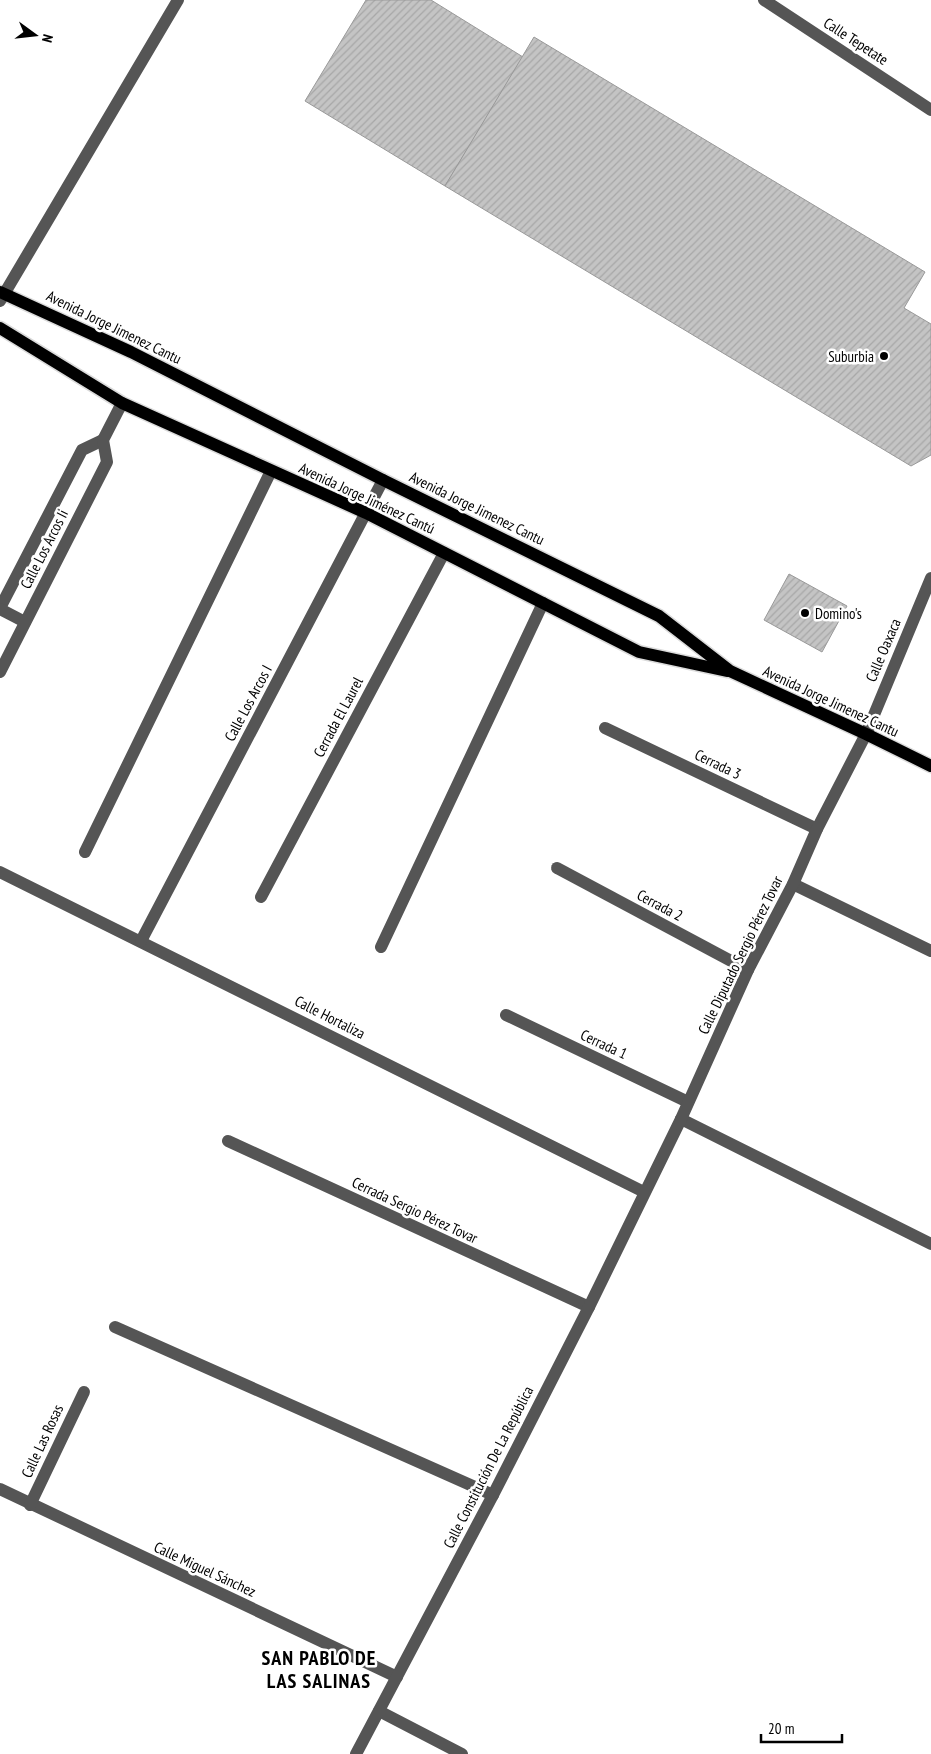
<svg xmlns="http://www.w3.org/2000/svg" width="931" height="1754" font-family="'PT Sans Narrow',sans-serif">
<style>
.building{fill:url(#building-hatch);stroke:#999}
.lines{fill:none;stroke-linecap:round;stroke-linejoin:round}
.major-casing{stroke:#dbdbdb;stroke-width:15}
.minor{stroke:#555;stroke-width:12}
.major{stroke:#000;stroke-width:12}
.poi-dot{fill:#000;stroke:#fff;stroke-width:2}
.labels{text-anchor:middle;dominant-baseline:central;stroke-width:5;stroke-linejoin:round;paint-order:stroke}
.street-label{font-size:15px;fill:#000;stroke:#fff}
.poi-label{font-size:15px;fill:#000;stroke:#fff;text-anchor:end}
.district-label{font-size:20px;font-weight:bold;letter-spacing:1px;fill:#000;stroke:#fff}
</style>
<defs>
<pattern id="building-hatch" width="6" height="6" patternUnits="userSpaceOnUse" patternTransform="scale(1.25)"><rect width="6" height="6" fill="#c4c4c4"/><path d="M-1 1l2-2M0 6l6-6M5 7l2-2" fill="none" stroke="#a7a7a7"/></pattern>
</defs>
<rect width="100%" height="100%" fill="#fff"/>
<g class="building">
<polygon points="366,0 431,0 523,57 445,186 305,101"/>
<polygon points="534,37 925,272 904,308 931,324 931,455 911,466 445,186"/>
<polygon points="789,574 847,606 822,652 764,620"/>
</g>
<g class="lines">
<g class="major-casing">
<g id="major">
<polyline points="0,292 131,352 383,480 659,616 730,671 866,734 931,766"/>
<polyline points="0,328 122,403 366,513 639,652 727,671"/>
</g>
</g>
<g class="minor">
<polyline points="764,0 931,110"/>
<polyline points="0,301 178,0"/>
<polyline points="0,608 82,450 103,440"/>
<polyline points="0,609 25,622"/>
<polyline points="0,672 107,462 103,440 122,403"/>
<polyline points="605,728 817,829"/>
<polyline points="85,852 271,471"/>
<polyline points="557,868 748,970"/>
<polyline points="0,872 644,1192"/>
<polyline points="793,884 931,951"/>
<polyline points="261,897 444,553"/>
<polyline points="141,941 383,480"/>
<polyline points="381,947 543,603"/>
<polyline points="506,1015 688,1102"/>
<polyline points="681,1119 931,1244"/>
<polyline points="228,1141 589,1307"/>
<polyline points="115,1327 493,1495"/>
<polyline points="0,1489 397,1677"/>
<polyline points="30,1505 84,1392"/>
<polyline points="379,1711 462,1754"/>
<polyline points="356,1754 493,1495 589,1307 681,1119 748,970 793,884 817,829 866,734 931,578"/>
</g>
<use href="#major" class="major"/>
</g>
<g class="poi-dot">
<circle cx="884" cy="356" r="5"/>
<circle cx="805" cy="613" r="5"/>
</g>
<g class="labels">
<g class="street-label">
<text transform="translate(856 41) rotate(33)">Calle Tepetate</text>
<text transform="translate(114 327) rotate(26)">Avenida Jorge Jimenez Cantu</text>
<text transform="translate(367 498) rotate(25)">Avenida Jorge Jiménez Cantú</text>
<text transform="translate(477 508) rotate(26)">Avenida Jorge Jimenez Cantu</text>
<text transform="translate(44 549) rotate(-63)">Calle Los Arcos Ii</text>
<text transform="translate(883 650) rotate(-67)">Calle Oaxaca</text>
<text transform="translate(831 701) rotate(25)">Avenida Jorge Jimenez Cantu</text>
<text transform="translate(248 703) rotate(-62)">Calle Los Arcos I</text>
<text transform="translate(338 717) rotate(-62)">Cerrada El Laurel</text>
<text transform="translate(718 764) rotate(26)">Cerrada 3</text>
<text transform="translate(660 905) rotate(28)">Cerrada 2</text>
<text transform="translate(740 955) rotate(-64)">Calle Diputado Sergio Pérez Tovar</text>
<text transform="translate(330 1017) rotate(27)">Calle Hortaliza</text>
<text transform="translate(604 1044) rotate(25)">Cerrada 1</text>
<text transform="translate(415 1210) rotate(25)">Cerrada Sergio Pérez Tovar</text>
<text transform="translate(42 1441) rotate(-65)">Calle Las Rosas</text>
<text transform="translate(488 1467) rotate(-63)">Calle Constitución De La República</text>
<text transform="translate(205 1569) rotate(25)">Calle Miguel Sánchez</text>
</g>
<g class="poi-label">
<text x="874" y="356">Suburbia</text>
<text x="815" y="613" text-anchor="start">Domino's</text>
</g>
<g class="district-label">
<text x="319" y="1658">SAN PABLO DE<tspan x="319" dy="23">LAS SALINAS</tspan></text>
</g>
</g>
<g transform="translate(35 35) rotate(105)" stroke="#ffffff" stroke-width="4" paint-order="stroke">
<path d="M0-4L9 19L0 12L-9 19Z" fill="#000000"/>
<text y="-8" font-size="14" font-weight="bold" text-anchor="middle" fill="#000000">N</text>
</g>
<path d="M761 1734v8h81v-8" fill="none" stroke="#000000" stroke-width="2.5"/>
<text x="768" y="1734" font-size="15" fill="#000000" stroke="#ffffff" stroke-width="4" paint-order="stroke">20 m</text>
</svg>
